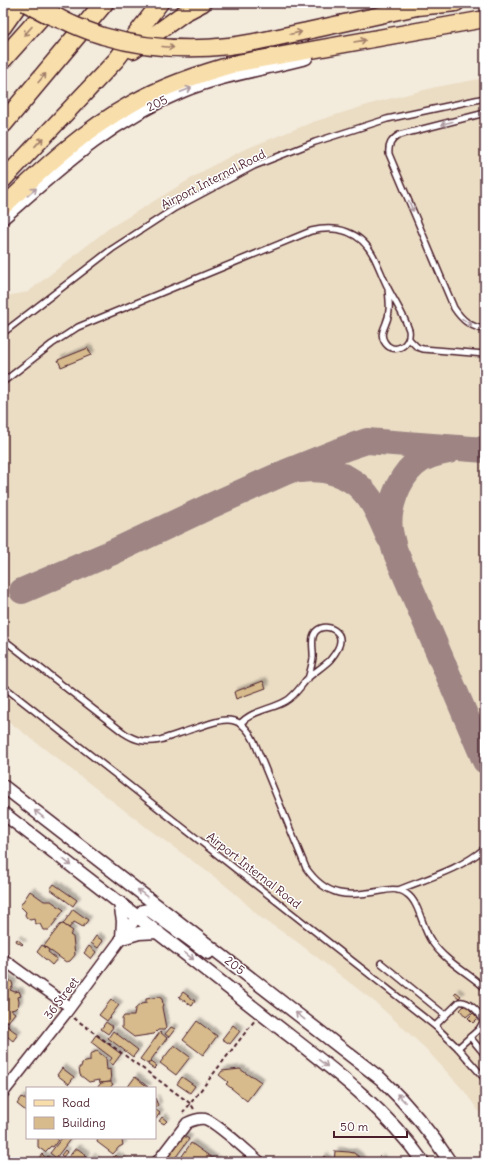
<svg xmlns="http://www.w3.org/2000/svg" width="488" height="1165" font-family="Delius,sans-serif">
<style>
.built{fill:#ebddc4}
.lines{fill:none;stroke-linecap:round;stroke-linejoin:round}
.taxiway{stroke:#9e8584;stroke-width:26}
.building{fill:#d7bb8c;stroke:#4a1f2b;filter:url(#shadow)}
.service-casing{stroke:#4a1f2b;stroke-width:8}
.minor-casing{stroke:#4a1f2b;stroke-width:13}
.tertiary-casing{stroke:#4a1f2b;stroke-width:15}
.primary-casing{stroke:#4a1f2b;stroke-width:19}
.trunk-casing{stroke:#4a1f2b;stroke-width:19}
.motorway-casing{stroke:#4a1f2b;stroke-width:21}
.path{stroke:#4a1f2b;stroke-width:2;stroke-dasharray:4 3;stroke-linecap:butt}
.service{stroke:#fff;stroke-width:5}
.minor{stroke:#fff;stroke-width:10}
.tertiary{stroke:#fff;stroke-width:12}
.primary{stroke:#f8deab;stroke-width:16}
.trunk{stroke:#f8deab;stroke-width:16}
.motorway{stroke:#f8deab;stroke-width:18}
.primary-bridge-casing{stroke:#4a1f2b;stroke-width:19;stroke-linecap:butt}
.trunk-bridge-casing{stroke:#4a1f2b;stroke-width:19;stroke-linecap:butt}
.primary-bridge{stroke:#f8deab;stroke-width:16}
.trunk-bridge{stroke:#f8deab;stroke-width:16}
.oneway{stroke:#a17e6b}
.oneway2{stroke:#ae9aa0}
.labels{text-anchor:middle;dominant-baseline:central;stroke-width:3;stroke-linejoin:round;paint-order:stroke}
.street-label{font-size:12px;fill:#4a1f2b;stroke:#fff}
</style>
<defs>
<filter id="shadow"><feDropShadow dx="3.5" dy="-3.5" stdDeviation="1" flood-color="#0004"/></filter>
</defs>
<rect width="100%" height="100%" fill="#f3ebdc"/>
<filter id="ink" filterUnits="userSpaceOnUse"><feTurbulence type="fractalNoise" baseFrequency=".025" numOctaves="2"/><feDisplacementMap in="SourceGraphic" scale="8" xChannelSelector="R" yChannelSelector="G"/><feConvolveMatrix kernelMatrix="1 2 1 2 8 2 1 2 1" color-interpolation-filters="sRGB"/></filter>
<g filter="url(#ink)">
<polygon class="built" points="485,78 485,1120 465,1092 425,1048 376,1003 296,941 260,917 238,896 220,881 150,830 3,717 3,299 6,296 28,292 108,229 210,167 243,150 313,122 377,102 436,87"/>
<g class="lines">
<g class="taxiway">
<path d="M449 451C437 453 424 456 414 465 398 479 387 509 390 530 391 537 393 544 395 551L485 761"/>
<path d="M300 470C325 467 351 474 367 495 377 507 382 523 389 537"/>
<polyline points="22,591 113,552 208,507 286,472 346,448 367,441 485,450"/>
</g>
</g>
<g class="building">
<polygon points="88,348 91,355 61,367 58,360"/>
<polygon points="263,681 266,688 236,699 234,692"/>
<polygon points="54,884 77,900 73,906 50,889"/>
<polygon points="30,891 44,901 51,901 64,910 49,930 43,930 40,924 37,924 35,923 34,919 30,920 27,918 25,915 26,912 20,906"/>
<polygon points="73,909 88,920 83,927 74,922 69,928 63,924"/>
<polygon points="63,924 73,931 70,935 73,937 75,955 70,961 66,962 44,946 60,925"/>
<polygon points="96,936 103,941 98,948 91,943"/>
<polygon points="17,939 23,944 22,945 16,941"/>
<polygon points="42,945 49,950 48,952 57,959 52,965 37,952"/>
<polygon points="89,946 96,952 91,959 84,953"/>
<polygon points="3,976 12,982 13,986 10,990 15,992 19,991 21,996 18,997 19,1002 18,1006 15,1009 11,1010 15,1013 8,1022 3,1018"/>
<polygon points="183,992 195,1001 192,1006 179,997"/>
<polygon points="456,992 461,996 459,998 454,994"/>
<polygon points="159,997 162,999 163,1004 162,1007 166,1028 164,1030 158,1030 154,1034 134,1037 122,1028 122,1019 124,1016 134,1016 135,1009 141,1004 146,1003 146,999"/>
<polygon points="111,1000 119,1005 107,1021 99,1015"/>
<polygon points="465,1005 472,1012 466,1017 460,1010"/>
<polygon points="473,1013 478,1018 473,1023 468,1018"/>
<polygon points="197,1021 217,1036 203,1055 183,1040"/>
<polygon points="106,1022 113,1027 108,1034 101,1029"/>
<polygon points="3,1023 18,1034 13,1041 3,1033"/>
<polygon points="233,1025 240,1031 230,1044 222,1039"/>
<polygon points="171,1027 175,1029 169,1037 165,1034"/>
<polygon points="113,1031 138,1050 133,1057 108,1038"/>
<polygon points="160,1032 167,1038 148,1064 140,1059"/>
<polygon points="96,1035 121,1054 113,1065 109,1062 112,1058 91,1042"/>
<polygon points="174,1045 190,1057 176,1075 160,1063"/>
<polygon points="97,1051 106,1058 107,1070 110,1069 111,1082 100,1083 99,1080 89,1082 80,1075 79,1067 81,1067 82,1063 90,1061 90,1054"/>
<polygon points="150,1061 157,1066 154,1069 148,1065"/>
<polygon points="62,1068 74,1077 69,1084 57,1075"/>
<polygon points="240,1069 250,1076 251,1075 261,1082 247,1101 226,1084 228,1082 219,1075 222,1071"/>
<polygon points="135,1077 148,1087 147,1088 127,1088"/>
<polygon points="182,1077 195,1086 190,1093 177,1084"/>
<polygon points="110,1082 113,1084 110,1088 97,1088 101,1083"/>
<polygon points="22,1097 27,1101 27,1112 17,1104"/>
<polygon points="155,1098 158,1105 155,1109 160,1113 155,1120"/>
<polygon points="162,1117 167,1121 164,1124 159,1121"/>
<polygon points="182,1135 189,1139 173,1161 166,1156"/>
<polygon points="38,1138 56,1138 58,1140 53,1147 51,1146 45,1152 38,1147"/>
<polygon points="62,1138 71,1138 56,1158 50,1153"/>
<polygon points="98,1138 124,1138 122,1141 123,1145 119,1147 113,1154 97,1142"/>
<polygon points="191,1143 218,1162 178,1162"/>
<polygon points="75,1149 78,1149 86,1155 84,1158 87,1162 83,1162 78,1158 75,1162 70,1162 71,1161 68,1158"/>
<polygon points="65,1150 67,1152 63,1157 61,1155"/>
<polygon points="335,1151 349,1152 354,1153 359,1157 362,1162 334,1162"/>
<polygon points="42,1154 46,1158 48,1156 55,1162 36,1162"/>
<polygon points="115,1155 124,1162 110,1162"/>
<polygon points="324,1156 329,1162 320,1162"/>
<polygon points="91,1157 97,1162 87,1162"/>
<polygon points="381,1158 384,1162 376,1162"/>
</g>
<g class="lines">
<g class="service-casing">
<g id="service">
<path d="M485 113 399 135C391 140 388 145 389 154L454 308C462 320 470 327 485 329"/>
<polyline points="3,333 112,249 175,208 254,166 315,142 387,119 485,98"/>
<polyline points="409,339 417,347 423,349 485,354"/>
<path d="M3 382 52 344 78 327 311 231C337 225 361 231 374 257 379 267 383 278 388 288 395 302 404 315 409 330 412 346 392 356 384 341 380 334 384 329 386 323 391 312 389 300 388 289"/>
<polyline points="485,569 485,577"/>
<path d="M3 639 124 733C136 741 146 743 160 740 173 736 186 731 199 727 223 719 240 712 254 741L306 868C327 898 348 897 381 891 389 889 400 888 407 894 420 903 422 929 432 942 445 961 468 973 485 988"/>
<polyline points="3,686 435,1026 458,1048 485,1079"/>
<path d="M240 724C252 710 271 710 286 701 295 696 300 687 307 679 314 672 323 667 330 660 334 655 340 648 340 641 341 632 330 625 321 628 308 633 314 648 313 658 312 665 310 672 308 679"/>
<path d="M398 890C428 878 461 869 485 848"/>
<polyline points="381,963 445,1015"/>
<path d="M435 1026 459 1002C468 1000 481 1013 483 1022L479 1029 458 1048"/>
<polyline points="470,1037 485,1055"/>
</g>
</g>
<g class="minor-casing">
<g id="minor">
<path d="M3 959C25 976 48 991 70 1007"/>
<polyline points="3,1093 66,1013 138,916"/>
<polyline points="3,1161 4,1162"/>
<path d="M157 1162 187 1123C193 1120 198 1118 205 1119 216 1122 249 1153 260 1162"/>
</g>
</g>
<g class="tertiary-casing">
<g id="tertiary">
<path d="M3 218C61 167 110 121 183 91 222 75 265 69 306 58"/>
<path d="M3 786 381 1079C407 1104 430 1131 450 1162"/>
<path d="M3 813C90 880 177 947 263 1015 320 1060 381 1102 423 1162"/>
<polyline points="120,903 123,921 122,938"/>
<polyline points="138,916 143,911 149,910 208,953"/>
<polyline points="122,938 139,933 158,932"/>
</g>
</g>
<g class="primary-casing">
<polyline id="primary" points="417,7 456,3"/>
</g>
<g class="trunk-casing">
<g id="trunk">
<polyline points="3,27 20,3"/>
<polyline points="133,50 184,13 203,3"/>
<polyline points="3,180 116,60 160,3"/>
<path d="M3 207C43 168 84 130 133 103 166 85 202 73 238 63L485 19"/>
</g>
</g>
<g class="motorway-casing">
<g id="motorway">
<polyline points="3,59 53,3"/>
<polyline points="3,124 104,3"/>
</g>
</g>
<g class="path">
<polyline points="74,1018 191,1104 195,1111"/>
<polyline points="183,1113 255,1020"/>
<polyline points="145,1162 148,1158"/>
</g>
<use href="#service" class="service"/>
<use href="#minor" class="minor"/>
<use href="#tertiary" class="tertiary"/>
<use href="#primary" class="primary"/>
<use href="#trunk" class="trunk"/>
<use href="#motorway" class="motorway"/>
<g class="primary-bridge-casing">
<path id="primary-bridge" d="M53 14C68 24 85 30 103 36 144 48 187 51 229 46 255 43 281 36 307 31 344 23 380 15 417 7"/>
</g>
<g class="trunk-bridge-casing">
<polyline id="trunk-bridge" points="25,3 48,15 63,21"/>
</g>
<use href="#primary-bridge" class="primary-bridge"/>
<use href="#trunk-bridge" class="trunk-bridge"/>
</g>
<defs><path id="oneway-shaft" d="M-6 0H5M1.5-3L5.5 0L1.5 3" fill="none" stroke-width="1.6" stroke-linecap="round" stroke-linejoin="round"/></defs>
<g class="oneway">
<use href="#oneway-shaft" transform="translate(28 31) rotate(132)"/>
<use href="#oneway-shaft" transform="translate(296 33) rotate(-12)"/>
<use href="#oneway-shaft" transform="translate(360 41) rotate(-10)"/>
<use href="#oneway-shaft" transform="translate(168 47) rotate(5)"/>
<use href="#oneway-shaft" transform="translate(42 78) rotate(-50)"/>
<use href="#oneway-shaft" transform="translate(39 142) rotate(-47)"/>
</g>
<g class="oneway2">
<use href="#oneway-shaft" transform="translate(186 90) rotate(-21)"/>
<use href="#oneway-shaft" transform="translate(447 123) rotate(165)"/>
<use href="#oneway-shaft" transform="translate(32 192) rotate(-41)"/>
<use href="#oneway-shaft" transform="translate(411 206) rotate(67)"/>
<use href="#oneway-shaft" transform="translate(467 322) rotate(34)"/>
<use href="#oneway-shaft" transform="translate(39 814) rotate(-142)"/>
<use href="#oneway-shaft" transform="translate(67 862) rotate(38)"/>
<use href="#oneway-shaft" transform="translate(142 893) rotate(-142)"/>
<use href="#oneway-shaft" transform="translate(189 956) rotate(38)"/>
<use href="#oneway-shaft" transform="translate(300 1016) rotate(-142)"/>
<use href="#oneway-shaft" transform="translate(323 1063) rotate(38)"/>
<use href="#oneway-shaft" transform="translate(401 1098) rotate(-134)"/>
</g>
</g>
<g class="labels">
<g class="street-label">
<text transform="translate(157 103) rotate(-26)">205</text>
<text transform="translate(213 179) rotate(-27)">Airport Internal Road</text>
<text transform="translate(254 870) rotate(38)">Airport Internal Road</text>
<text transform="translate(235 965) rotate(38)">205</text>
<text transform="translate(61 998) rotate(-53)">36 Street</text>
</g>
</g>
<rect width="488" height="1165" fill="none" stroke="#fff" stroke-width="16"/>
<rect x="8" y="8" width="472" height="1149" fill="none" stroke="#4a1f2b" stroke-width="1.5" filter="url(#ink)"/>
<rect x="26" y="1087" width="130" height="52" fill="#ffffff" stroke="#b7a5aa"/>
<rect x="34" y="1100" width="20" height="6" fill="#f8deab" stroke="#b7a5aa"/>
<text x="62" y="1107" font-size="12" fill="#4a1f2b">Road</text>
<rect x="34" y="1117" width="20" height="12" fill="#d7bb8c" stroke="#b7a5aa"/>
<text x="62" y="1127" font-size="12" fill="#4a1f2b">Building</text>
<path d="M334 1131v6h73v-6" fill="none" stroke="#4a1f2b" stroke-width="2"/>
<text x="340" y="1131" font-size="12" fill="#4a1f2b" stroke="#ffffff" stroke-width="3" paint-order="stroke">50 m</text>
</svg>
